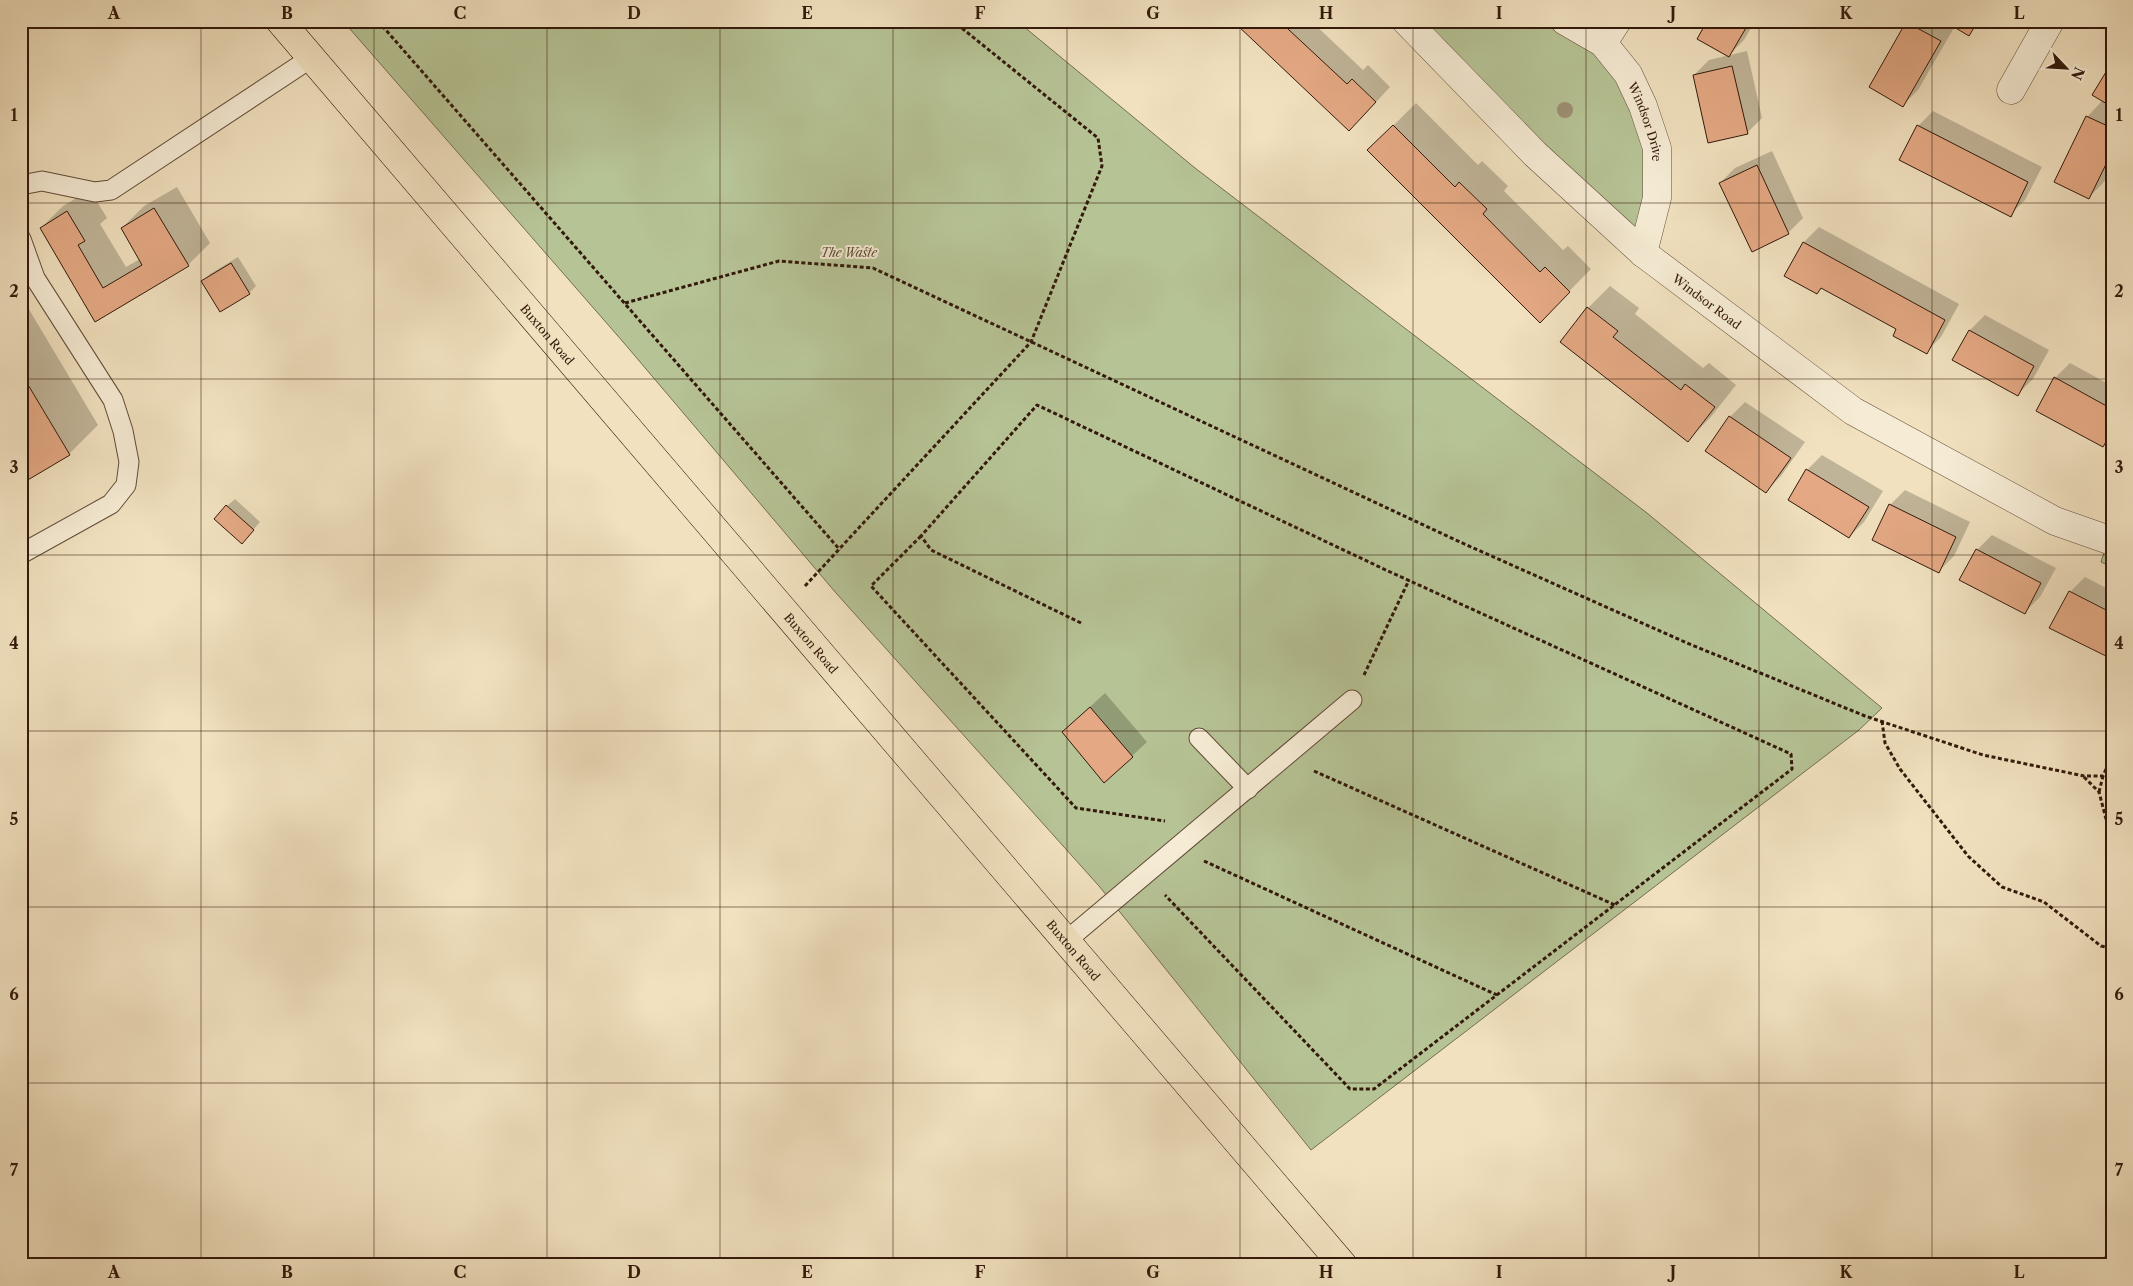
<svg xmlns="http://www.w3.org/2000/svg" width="2133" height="1286" font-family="'Libre Caslon Text',serif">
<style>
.green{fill:#b6c395;stroke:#746e50}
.shadow{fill:#0003}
.building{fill:#e4a984;stroke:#33190b}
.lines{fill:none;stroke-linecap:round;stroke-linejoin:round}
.service-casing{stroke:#624b38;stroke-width:21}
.minor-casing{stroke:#624b38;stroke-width:29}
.trunk-casing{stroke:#33190b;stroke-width:29}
.path{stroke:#33190b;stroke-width:3;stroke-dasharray:4 2.5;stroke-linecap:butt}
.service{stroke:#f6ecd5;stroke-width:19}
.minor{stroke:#f6ecd5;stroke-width:28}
.trunk{stroke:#f1e1bf;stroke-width:28}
.tree{fill:#9e8f73}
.grid{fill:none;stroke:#33190b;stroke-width:1;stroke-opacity:0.55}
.labels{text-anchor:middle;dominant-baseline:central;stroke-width:4;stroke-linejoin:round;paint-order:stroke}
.street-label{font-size:12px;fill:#33190b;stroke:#f6ecd5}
.park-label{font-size:12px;font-style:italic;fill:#5a4c34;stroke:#f6ecd5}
.neatline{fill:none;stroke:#33190b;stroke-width:2}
.grid-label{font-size:16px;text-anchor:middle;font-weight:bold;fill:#33190b}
</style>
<rect width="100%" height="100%" fill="#f1e1bf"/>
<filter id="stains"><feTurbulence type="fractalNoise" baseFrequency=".004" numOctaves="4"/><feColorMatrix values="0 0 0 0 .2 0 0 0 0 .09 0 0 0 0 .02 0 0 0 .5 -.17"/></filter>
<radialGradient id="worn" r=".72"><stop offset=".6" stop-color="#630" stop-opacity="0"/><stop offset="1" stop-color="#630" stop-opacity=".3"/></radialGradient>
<g class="green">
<polygon points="343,21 1017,21 1195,168 1647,513 1882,708 1859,730 1311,1150 1099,886 836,593 624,343"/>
<polygon points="1409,21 1565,21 1603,43 1657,148 1643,253"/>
<polygon points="2108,540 2112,541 2112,567 2101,562"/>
</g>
<g class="shadow">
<polygon points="1242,21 1311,21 1363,70 1368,65 1390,87 1364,115"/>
<polygon points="1709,21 1755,21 1744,40 1729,55"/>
<polygon points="1908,21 1982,21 1969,34 1955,26 1918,90 1903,105 1871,87"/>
<polygon points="1747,51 1762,118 1747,133 1694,75 1709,60"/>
<polygon points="2112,65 2112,166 2104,182 2089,197 2087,117 2103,100"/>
<polygon points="1416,103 1478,165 1482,161 1508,186 1504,191 1563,250 1568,246 1591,269 1540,321 1369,150"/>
<polygon points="1933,111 2042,167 2025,200 2010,215 1918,126"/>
<polygon points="1772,151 1803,218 1788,233 1752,250 1720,183 1735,168"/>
<polygon points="177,187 210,243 188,265 95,320 41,228 63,206 90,190 107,218 100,224 126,267 140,259 122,228 144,206"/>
<polygon points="1819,227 1959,304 1941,337 1926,352 1898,329 1823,287 1817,293 1786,275 1804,242"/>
<polygon points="238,257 256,286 249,293 203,281 210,274"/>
<polygon points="1610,286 1639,308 1635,314 1703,368 1709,363 1736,385 1710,418 1688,440 1588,308"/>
<polygon points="21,296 98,425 69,454 21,483"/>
<polygon points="1985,315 2049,350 2033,379 2018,394 1954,360 1970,330"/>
<polygon points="2070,363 2112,386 2112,436 2102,446 2055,378"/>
<polygon points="1745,402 1805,442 1781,476 1766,491 1707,450 1730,417"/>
<polygon points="1822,455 1883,491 1864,522 1849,537 1789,500 1807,470"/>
<polygon points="1905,490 1970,522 1954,556 1939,571 1890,505"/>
<polygon points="235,499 260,522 249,535 227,506"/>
<polygon points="1992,535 2056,568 2040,597 2025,612 1977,550"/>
<polygon points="2085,577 2112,591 2112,658 2070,592"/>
<polygon points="1105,693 1147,742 1132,756 1079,717"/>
</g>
<g class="building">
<polygon points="1241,21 1291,21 1293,23 1288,29 1347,84 1352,79 1376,102 1349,131 1237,25"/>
<polygon points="1707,21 1750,21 1729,57 1697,39"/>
<polygon points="1944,21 1978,21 1969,36"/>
<polygon points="1906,22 1941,41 1903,107 1869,87"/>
<polygon points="2112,62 2112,107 2092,95"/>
<polygon points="1732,66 1748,134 1708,143 1693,75"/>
<polygon points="2086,116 2112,128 2112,152 2089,199 2054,182"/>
<polygon points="1393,125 1455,187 1459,182 1487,209 1483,214 1540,272 1545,267 1570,292 1540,323 1367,150"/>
<polygon points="1917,125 2028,182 2011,217 1899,160"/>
<polygon points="1757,165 1789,234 1752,252 1719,183"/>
<polygon points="154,208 189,266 95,322 40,228 67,211 85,241 78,245 103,288 142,265 121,228"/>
<polygon points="1803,242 1945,320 1927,354 1893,336 1896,329 1821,288 1817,294 1784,276"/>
<polygon points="231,263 250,294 220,312 201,281"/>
<polygon points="1587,307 1618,331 1613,337 1681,390 1685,384 1715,407 1688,442 1560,342"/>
<polygon points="1969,330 2034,366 2018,396 1952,360"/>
<polygon points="21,373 70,455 21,484"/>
<polygon points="2054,377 2112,409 2112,431 2103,447 2036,411"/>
<polygon points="1729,416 1791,458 1766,493 1705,451"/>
<polygon points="1806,469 1869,507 1849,538 1788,500"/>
<polygon points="1889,504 1956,537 1939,573 1872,540"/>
<polygon points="226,505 254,530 242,544 214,519"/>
<polygon points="1976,549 2041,583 2025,614 1959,580"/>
<polygon points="2069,591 2112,613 2112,659 2049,628"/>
<polygon points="1090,707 1133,757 1104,783 1062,732"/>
</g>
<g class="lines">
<g class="service-casing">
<g id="service">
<polyline points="21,185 42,181 95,192 111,190 311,58"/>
<polyline points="21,239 35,278 113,400 123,431 129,462 126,485 111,504 21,554"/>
<polyline points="1199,738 1248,789"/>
<polyline points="1066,941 1352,700"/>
<polyline points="2111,1265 2112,1264"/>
</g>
</g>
<g class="minor-casing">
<g id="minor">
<path id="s1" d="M1406 21 1535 154 1643 253 1853 411 2055 521 2112 541"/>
<path id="s2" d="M1565 21 1603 43 1628 74 1643 106 1657 148V198L1643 253"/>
<polyline points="1603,43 1617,21"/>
<polyline points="2011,90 2050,21"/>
</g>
</g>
<g class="trunk-casing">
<g id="trunk">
<path id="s3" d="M280 21 1343 1265"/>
</g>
</g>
<g class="path">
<polyline points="378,21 840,550"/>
<polyline points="625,303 779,261 873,268 1460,542 1687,643 1865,716 1983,755 2084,776 2103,776 2112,755"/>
<polyline points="921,536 871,586 1076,808 1165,821"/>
<polyline points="805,586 1031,342 1102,166 1098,138 953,21"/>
<polyline points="1081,623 931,550 921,536 1037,405 1388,571 1791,754 1792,769 1374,1089 1350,1089 1165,895"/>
<polyline points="1364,675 1409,580"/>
<polyline points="1882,721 1885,743 1900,769 1968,856 2002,887 2044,902 2101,946 2112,948"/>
<polyline points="1314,771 1615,905"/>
<polyline points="2084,777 2099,792 2112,842"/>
<polyline points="2099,792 2103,776"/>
<polyline points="1204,861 1497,995"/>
</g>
<use href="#service" class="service"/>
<use href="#minor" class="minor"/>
<use href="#trunk" class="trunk"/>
</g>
<circle class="tree" cx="1565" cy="110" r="8"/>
<path class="grid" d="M201 21V1265M374 21V1265M547 21V1265M720 21V1265M893 21V1265M1067 21V1265M1240 21V1265M1413 21V1265M1586 21V1265M1759 21V1265M1932 21V1265M21 203H2112M21 379H2112M21 555H2112M21 731H2112M21 907H2112M21 1083H2112"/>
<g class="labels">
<g class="street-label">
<text stroke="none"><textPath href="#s2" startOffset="135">Windsor Drive</textPath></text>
<text stroke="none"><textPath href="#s1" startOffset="412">Windsor Road</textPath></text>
<text stroke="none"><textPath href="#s3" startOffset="412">Buxton Road</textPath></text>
<text stroke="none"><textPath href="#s3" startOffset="818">Buxton Road</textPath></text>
<text stroke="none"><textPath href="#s3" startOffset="1222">Buxton Road</textPath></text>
</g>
<g class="park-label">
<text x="849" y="252">The Waste</text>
</g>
</g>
<rect width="2133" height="1286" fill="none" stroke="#f1e1bf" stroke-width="55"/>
<g transform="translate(2066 68) rotate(115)" stroke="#f6ecd5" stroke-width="4" paint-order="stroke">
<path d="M0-4L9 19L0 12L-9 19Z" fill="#33190b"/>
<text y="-8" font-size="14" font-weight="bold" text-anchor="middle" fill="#33190b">N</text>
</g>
<rect x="28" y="28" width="2078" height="1230" class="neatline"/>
<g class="grid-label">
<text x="114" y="19">A</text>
<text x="287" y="19">B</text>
<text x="460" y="19">C</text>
<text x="634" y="19">D</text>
<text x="807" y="19">E</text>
<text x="980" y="19">F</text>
<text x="1153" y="19">G</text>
<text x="1326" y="19">H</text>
<text x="1499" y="19">I</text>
<text x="1673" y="19">J</text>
<text x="1846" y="19">K</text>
<text x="2019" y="19">L</text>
<text x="14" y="121">1</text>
<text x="2119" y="121">1</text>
<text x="14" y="297">2</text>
<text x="2119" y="297">2</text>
<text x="14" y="473">3</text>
<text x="2119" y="473">3</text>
<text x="14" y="649">4</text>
<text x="2119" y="649">4</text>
<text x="14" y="825">5</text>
<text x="2119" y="825">5</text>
<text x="14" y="1000">6</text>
<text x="2119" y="1000">6</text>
<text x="14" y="1176">7</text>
<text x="2119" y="1176">7</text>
<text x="114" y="1278">A</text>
<text x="287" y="1278">B</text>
<text x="460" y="1278">C</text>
<text x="634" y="1278">D</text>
<text x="807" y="1278">E</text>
<text x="980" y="1278">F</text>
<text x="1153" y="1278">G</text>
<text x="1326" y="1278">H</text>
<text x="1499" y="1278">I</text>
<text x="1673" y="1278">J</text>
<text x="1846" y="1278">K</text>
<text x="2019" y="1278">L</text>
</g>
<rect width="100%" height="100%" filter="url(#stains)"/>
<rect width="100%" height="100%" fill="url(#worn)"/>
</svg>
